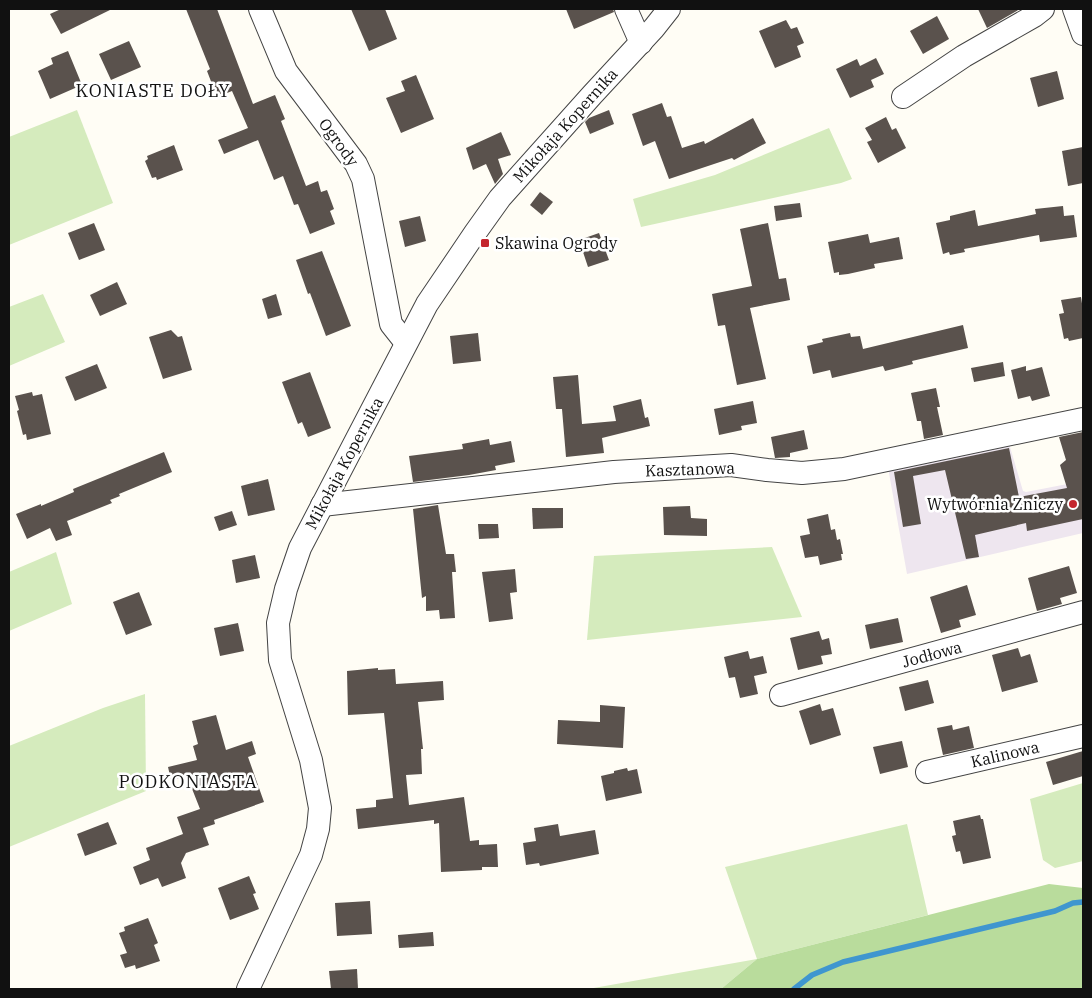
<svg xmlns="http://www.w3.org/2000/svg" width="1092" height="998" font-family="'IBM Plex Serif',serif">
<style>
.industrial{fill:#eee6ef}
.green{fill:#d5ebbd}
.forest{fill:#b9dc9c}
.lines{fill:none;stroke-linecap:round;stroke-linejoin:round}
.stream{stroke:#3f96cf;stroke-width:5.5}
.building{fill:#5a524d}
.minor-casing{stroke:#444;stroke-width:24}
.minor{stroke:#fff;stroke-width:22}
.poi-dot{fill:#c4262e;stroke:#fff;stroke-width:2}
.labels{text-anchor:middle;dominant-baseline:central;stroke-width:5;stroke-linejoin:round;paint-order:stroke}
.street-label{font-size:16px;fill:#111;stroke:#fff}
.poi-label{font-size:16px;fill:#111;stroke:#fff;text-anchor:start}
.neighbourhood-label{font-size:18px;letter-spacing:1px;fill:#111;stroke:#fff}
</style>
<rect width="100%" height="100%" fill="#fffdf5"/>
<polygon class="industrial" points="1008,440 1023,491 1026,492 1083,481 1083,533 907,574 887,462"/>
<g class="green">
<polygon points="77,110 113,203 9,245 9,137"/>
<polygon points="829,128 852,179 841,183 641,227 633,199 715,175"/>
<polygon points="43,294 65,342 9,366 9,307"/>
<polygon points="772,547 802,617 587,640 594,556"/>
<polygon points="56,552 72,604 9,631 9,572"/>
<polygon points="145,694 146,791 9,847 9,746 103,708"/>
<polygon points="1083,783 1083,861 1055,868 1043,860 1030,799"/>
<polygon points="907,824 928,915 757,959 721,989 588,989 757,959 725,867"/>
</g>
<polygon class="forest" points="1049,884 1083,888 1083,989 721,989 757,959"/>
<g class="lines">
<polyline class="stream" points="794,989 812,975 843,962 1055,911 1073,903 1083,902"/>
</g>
<g class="building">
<polygon points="61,9 112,9 61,34 50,14"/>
<polygon points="186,9 217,9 253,104 275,95 285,119 281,121 306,186 318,181 321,192 327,190 334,209 330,211 335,224 310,234 298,204 294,205 283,176 274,180 258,140 224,154 218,140 248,128 232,91 217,97 207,71 210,69"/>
<polygon points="351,9 385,9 397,39 369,51"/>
<polygon points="566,9 613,9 614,12 574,29"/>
<polygon points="978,9 1020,9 987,28"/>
<polygon points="937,16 949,39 923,54 910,31"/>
<polygon points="786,20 791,29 797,27 804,43 797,46 801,57 775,68 759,31"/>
<polygon points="129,41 141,67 111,80 99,54"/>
<polygon points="68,51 82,85 50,99 38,71 53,64 51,58"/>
<polygon points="876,58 884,74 871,80 874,87 850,98 836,69 857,59 860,66"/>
<polygon points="1057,71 1064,99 1038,107 1030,78"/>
<polygon points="416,75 434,119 401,133 386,98 405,91 401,81"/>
<polygon points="662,103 667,117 671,116 682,148 704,141 705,144 753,118 766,143 734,160 732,158 669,179 655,141 643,146 632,114"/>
<polygon points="609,110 614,124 590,134 585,122 589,118"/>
<polygon points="886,117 892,130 896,128 906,148 878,163 867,142 872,140 865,128"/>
<polygon points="501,132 511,155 498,159 503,174 495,184 486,164 473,170 466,148"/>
<polygon points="174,145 183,170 157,180 156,177 152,178 145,161 148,159 147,156"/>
<polygon points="1083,147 1083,183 1068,186 1062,151"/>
<polygon points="540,192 553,202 542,215 530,205"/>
<polygon points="800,203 802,217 776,221 774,206"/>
<polygon points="1063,206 1064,216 1074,215 1077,237 1040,242 1039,235 964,249 965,252 950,255 949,252 943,254 936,223 950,220 950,216 975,210 978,226 1036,214 1035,209"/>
<polygon points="420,216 426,241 405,247 399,221"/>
<polygon points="94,223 105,250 79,260 68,233"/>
<polygon points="768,223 779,279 786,278 790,300 750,308 766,379 737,385 725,325 718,326 712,294 752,286 740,229"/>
<polygon points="599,233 609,260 588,267 579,240"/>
<polygon points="868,234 870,243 899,237 903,259 874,264 875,268 848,274 839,275 839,272 834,273 828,242"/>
<polygon points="322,251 351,326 326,336 310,293 308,294 296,260"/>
<polygon points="117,282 127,304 100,316 90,295"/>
<polygon points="276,294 282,315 268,319 262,299"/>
<polygon points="1081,297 1083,310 1083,338 1069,341 1068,338 1064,339 1059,314 1064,313 1061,300"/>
<polygon points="963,325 968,348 912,361 913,364 885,371 883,366 832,378 830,370 813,374 807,346 823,342 822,339 850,333 851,337 860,336 863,349"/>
<polygon points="171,330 178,337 182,336 192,370 163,379 149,337"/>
<polygon points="478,333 481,361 453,364 450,336"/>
<polygon points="1003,362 1005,376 974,382 971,368"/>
<polygon points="97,364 107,388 75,401 65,377"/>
<polygon points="1026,366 1026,371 1042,367 1050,396 1032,401 1030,396 1018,399 1011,370"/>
<polygon points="310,372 331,428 308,437 302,422 298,424 282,382"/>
<polygon points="578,375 582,424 616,421 613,406 641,399 645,418 648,417 650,426 602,438 604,453 566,457 562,409 556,409 553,377"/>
<polygon points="936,388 940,407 937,407 943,435 924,439 921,421 917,421 911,393"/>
<polygon points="32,392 33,396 42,394 51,434 27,440 26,434 23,435 17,411 19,410 15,396"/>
<polygon points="753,401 757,423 741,426 742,430 719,435 714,409"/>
<polygon points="804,430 808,449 790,453 790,457 775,458 771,437"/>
<polygon points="1083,432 1083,519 1027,531 1026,523 975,535 979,557 966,559 945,470 913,476 921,524 903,527 894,472 1009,448 1019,497 1067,488 1060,465 1066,460 1059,437"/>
<polygon points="489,439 490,445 511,441 515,462 495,466 496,470 469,475 413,482 409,456 463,449 462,444"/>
<polygon points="164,452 172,472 119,494 120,496 110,500 112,503 67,521 72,535 56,541 50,528 27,539 16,514 41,504 41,506 74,492 73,489"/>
<polygon points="268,479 275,510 248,516 241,486"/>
<polygon points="438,505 446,554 454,554 456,572 452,572 455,618 440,619 439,610 426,611 426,596 422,598 413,509"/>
<polygon points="690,506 691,518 707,519 707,536 664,535 663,507"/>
<polygon points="532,508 563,508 563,528 533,529"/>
<polygon points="232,511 237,525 219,531 214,517"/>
<polygon points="828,514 831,530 835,529 837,540 840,539 843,554 841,554 842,560 820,565 818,556 805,558 800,536 810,534 807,519"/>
<polygon points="478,524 498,524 499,538 479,539"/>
<polygon points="255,555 260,578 236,583 232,560"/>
<polygon points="1069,566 1077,593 1060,598 1062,604 1037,611 1028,578"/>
<polygon points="515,569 517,592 510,593 513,619 489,622 482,572"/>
<polygon points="967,585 976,615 959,620 961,627 941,633 930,597"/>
<polygon points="139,592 152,625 126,635 113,602"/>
<polygon points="898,618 903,642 870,649 865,625"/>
<polygon points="238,623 244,651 220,656 214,628"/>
<polygon points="819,631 822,640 829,638 832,654 821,656 823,664 798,670 790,638"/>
<polygon points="1018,648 1021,657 1030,654 1038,682 1002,692 992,655"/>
<polygon points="748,651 750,659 763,656 767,673 754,676 758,694 740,698 735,677 729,678 724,657"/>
<polygon points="378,668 378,670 395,669 396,684 443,681 444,700 418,702 423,749 421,749 422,774 406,775 409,805 464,797 470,841 479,840 479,845 497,844 498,867 482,867 482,870 441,872 439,823 434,824 434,820 358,829 356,809 376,807 376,800 393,798 384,713 348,715 347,671"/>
<polygon points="928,680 934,703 905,711 899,687"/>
<polygon points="820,704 822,711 833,708 841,735 810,745 799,711"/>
<polygon points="600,705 625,707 623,748 557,744 558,720 600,722"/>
<polygon points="216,715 226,750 252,741 256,754 248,757 264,802 214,820 215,824 203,828 209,845 186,853 181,863 186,878 162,887 158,878 140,885 133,867 150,860 146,848 183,834 177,817 200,809 187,776 171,780 168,767 197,760 193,746 198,744 192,721"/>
<polygon points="952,725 953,730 969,726 974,748 943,755 937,728"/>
<polygon points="902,741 908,767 880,774 873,747"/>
<polygon points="1083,751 1083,776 1053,785 1046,762"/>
<polygon points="627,768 628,771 637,769 642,793 606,801 601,776 614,773 614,771"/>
<polygon points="980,815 981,819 983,819 991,858 963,864 960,851 956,852 952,836 956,835 953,821"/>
<polygon points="108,822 117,844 85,856 77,834"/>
<polygon points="558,824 560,836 595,830 599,854 540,866 539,863 526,865 523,843 536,841 534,828"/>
<polygon points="249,876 256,893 253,894 259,909 230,920 218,888"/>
<polygon points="370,901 372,934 337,936 335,903"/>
<polygon points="148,918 158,943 154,945 160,961 136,969 135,965 125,968 120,955 127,953 119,933 125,931 124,927"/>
<polygon points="433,932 434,946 399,948 398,935"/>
<polygon points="357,969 358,989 331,989 329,971"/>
</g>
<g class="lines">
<g class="minor-casing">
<g id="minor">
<polyline points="260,9 286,71 356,164 363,179 391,324 406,343"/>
<polyline points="626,9 641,43"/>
<polyline points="1074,9 1083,34"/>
<polyline points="903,97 964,56 1034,16 1043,9"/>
<polyline points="322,505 614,472 731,465 767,470 802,473 844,469 1083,419"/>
<polyline points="781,695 1083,612"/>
<polyline points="927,772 1083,736"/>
<polyline points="248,989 311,855 318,829 320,808 311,760 280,660 278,623 286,589 300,548 427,304 475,233 500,198 592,95 654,28 669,9"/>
</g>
</g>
<use href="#minor" class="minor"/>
</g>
<g class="poi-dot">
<rect x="480" y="238" width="10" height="10" rx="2.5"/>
<circle cx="1073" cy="504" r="5"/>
</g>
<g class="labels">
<g class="street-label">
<text transform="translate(565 125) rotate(-48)">Mikołaja Kopernika</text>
<text transform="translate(339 142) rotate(54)">Ogrody</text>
<text transform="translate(344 463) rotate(-62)">Mikołaja Kopernika</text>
<text transform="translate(690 469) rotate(-2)">Kasztanowa</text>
<text transform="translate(932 654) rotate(-15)">Jodłowa</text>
<text transform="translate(1005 754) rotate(-13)">Kalinowa</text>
</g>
<g class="poi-label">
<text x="495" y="243">Skawina Ogrody</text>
<text x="1063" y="504" text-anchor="end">Wytwórnia Zniczy</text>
</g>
<g class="neighbourhood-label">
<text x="153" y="90">KONIASTE DOŁY</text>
<text x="188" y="781">PODKONIASTA</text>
</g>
</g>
<rect width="1092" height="998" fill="none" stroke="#111111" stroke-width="20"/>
</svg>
